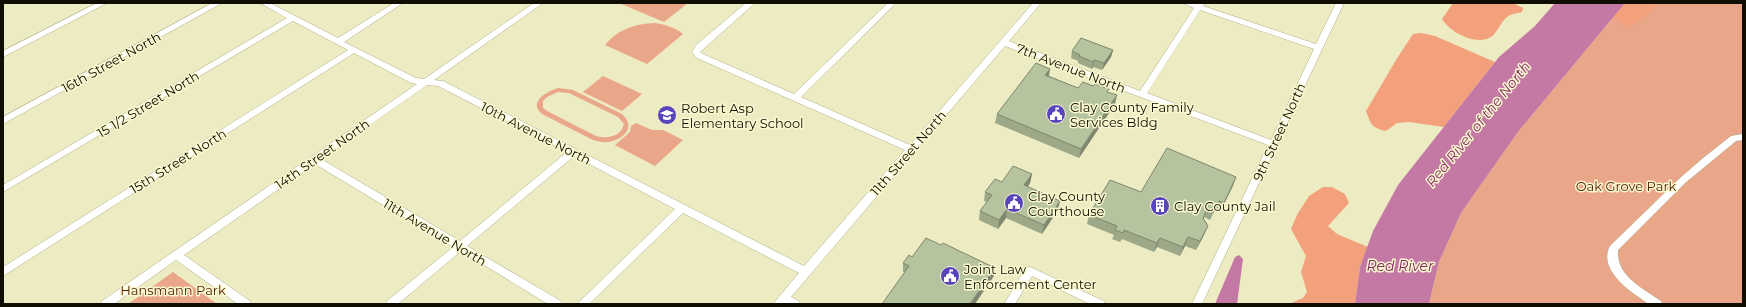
<svg xmlns="http://www.w3.org/2000/svg" width="1746" height="307" font-family="Montserrat,sans-serif">
<style>
.green{fill:#eaa689;fill-rule:evenodd}
.forest{fill:#f3a17d}
.water{fill:#c479a5}
.lines{fill:none;stroke-linecap:round;stroke-linejoin:round}
.minor-casing{stroke:#b0ae87;stroke-width:1}
.minor{fill:#fff;fill-rule:evenodd}
.wall{fill:#9ca888}
.shaded-wall{fill:#7f886f}
.building{fill:#b5c39e;stroke:#7f886f}
.labels{text-anchor:middle;dominant-baseline:central;stroke-width:3;stroke-linejoin:round;paint-order:stroke}
.street-label{font-size:13px;fill:#100e03;stroke:#faf8cf}
.poi-label{font-size:13px;fill:#100e03;stroke:#faf8cf;text-anchor:start}
.park-label{font-size:13px;fill:#4f1d03;stroke:#faf8cf}
.water-label{font-size:14px;font-style:italic;fill:#822862;stroke:#faf8cf}
</style>
<rect width="100%" height="100%" fill="#edebc2"/>
<g class="green">
<polygon points="619,3 688,3 664,22"/>
<polygon points="1625,3 1743,3 1743,304 1429,304 1439,262 1461,213 1518,132"/>
<path d="M655 23C666 25 674 27 683 34L647 64 605 45C618 29 635 24 655 23Z"/>
<polygon points="603,76 642,94 622,111 583,92"/>
<path d="M558 88 573 90 622 114C637 127 623 140 608 142 603 143 598 141 593 140L542 114C528 102 546 92 558 88ZM558 92 569 93 618 117 624 124C621 137 607 139 596 136L547 111 543 108V101L547 97Z"/>
<polygon points="636,123 652,130 663,130 683,140 655,166 615,145 630,132 631,126"/>
<polygon points="173,272 217,304 128,304"/>
</g>
<g class="forest">
<path d="M1453 3H1513L1523 8 1522 12C1518 13 1511 14 1507 17 1500 22 1497 35 1489 38 1474 45 1450 32 1442 19Z"/>
<polygon points="1625,3 1660,3 1630,28 1613,17"/>
<path d="M1421 33 1435 36 1495 62 1444 127 1409 122 1397 123 1386 131C1372 128 1371 125 1366 111L1396 60 1413 34Z"/>
<polygon points="1323,187 1332,187 1345,194 1349,203 1328,226 1337,234 1368,247 1360,267 1355,304 1289,304 1303,298 1307,292 1301,272 1306,256 1291,229 1298,213 1309,196"/>
</g>
<g class="water">
<polygon points="1555,3 1625,3 1518,132 1461,213 1439,262 1429,304 1355,304 1360,267 1373,231 1398,185 1499,57 1535,26"/>
<polygon points="1239,255 1243,259 1237,304 1215,304 1235,257"/>
</g>
<g class="lines">
<g class="minor-casing">
<g id="minor">
<polygon points="97,3 107,3 3,57 3,51"/>
<polygon points="212,3 222,3 3,124 3,117"/>
<path d="M260 3H270L338 38 394 3H403L344 42 416 78 424 79 534 3H543L434 80 443 81 804 266 905 150 697 58 692 52 696 45 746 3H755L700 52 703 54 794 94 888 3H896L801 97 910 145 1033 3H1041L1009 41 1140 91 1194 8 1182 3H1205L1203 6 1316 44 1336 3H1344L1202 304H1192L1268 145 1005 46 791 297 799 301 800 304H773L799 273 683 213 589 304H577L675 209 574 156 467 246 561 301 562 304H548L461 251 398 304H386L387 301 453 247 315 164 184 255 250 301 251 304H238L176 260 114 304H101L102 301 417 84 411 83 354 53 3 276V267L348 50 293 21 3 192V185L287 18ZM1200 10 1314 49 1271 140 1147 93ZM427 85 438 86 567 152 460 241 321 159Z"/>
<path d="M1743 134V140L1736 141 1685 183 1618 250C1616 276 1642 288 1661 301L1662 304C1658 304 1653 305 1649 304 1646 303 1642 299 1639 297 1624 287 1599 267 1610 246L1679 179 1702 159 1731 136Z"/>
<polygon points="1030,267 1104,301 1105,304 1090,304 1032,276 1015,304 1004,304 1026,268"/>
</g>
</g>
<use href="#minor" class="minor"/>
</g>
<g class="wall">
<polygon points="1113,50 1111,57 1102,70 1093,67 1092,69 1078,63 1078,61 1071,58 1072,51"/>
<polygon points="1050,69 1049,76 1078,88 1108,92 1115,104 1079,158 995,123 997,114"/>
<polygon points="1032,174 1030,183 1028,187 1058,210 1042,234 1006,218 998,229 979,220 980,211 987,202 984,201 985,192 1002,182"/>
<polygon points="1236,177 1220,212 1215,210 1210,220 1204,217 1204,235 1196,250 1185,246 1180,256 1157,247 1154,252 1122,239 1120,242 1112,239 1114,235 1087,224 1089,215 1141,192"/>
<polygon points="912,257 994,276 904,272 903,272 903,263"/>
</g>
<g class="shaded-wall">
<polygon points="1113,50 1111,57 1102,70 1104,63"/>
<polygon points="1094,60 1093,67 1092,69 1093,62"/>
<polygon points="1050,69 1048,78 1045,75"/>
<polygon points="1117,95 1115,104 1079,158 1081,149"/>
<polygon points="1032,174 1030,183 1022,194 1024,185"/>
<polygon points="1236,177 1233,186 1220,212 1224,203"/>
<polygon points="1060,201 1058,210 1042,234 1044,225"/>
<polygon points="1007,209 1006,218 998,229 999,220"/>
<polygon points="1208,226 1204,235 1196,250 1200,241"/>
<polygon points="1188,237 1185,246 1180,256 1183,247"/>
<polygon points="1160,238 1157,247 1154,252 1157,243"/>
<polygon points="995,268 994,276 975,304 970,304"/>
</g>
<g class="building">
<polygon points="1081,38 1113,50 1104,63 1094,60 1093,62 1079,56 1080,55 1072,51"/>
<polygon points="1036,63 1050,69 1045,75 1078,88 1083,82 1093,86 1095,84 1109,89 1107,92 1117,95 1081,149 997,114"/>
<polygon points="1167,148 1236,177 1224,203 1219,201 1214,212 1207,209 1203,218 1208,226 1200,241 1188,237 1183,247 1160,238 1157,243 1124,230 1123,233 1115,230 1117,226 1089,215 1110,180 1141,192"/>
<polygon points="1013,166 1032,174 1024,185 1060,201 1044,225 1007,209 999,220 980,211 992,195 985,192 995,179 1002,182"/>
<polygon points="926,238 941,245 943,243 995,268 970,304 882,304 909,266 903,263 909,255 912,257"/>
</g>
<defs>
<g id="civic-disc" transform="scale(1)"><circle r="9.5" fill="#5845bd" stroke="#faf8cf"/><path d="M-.6-6.5H3V-4.5H.6V-3L4-1V1h2V6H-6V1h2V-1L-.6-3ZM-1.2 2.5V6h2.4V2.5Z" fill="#fff"/></g>
<g id="school-disc" transform="scale(1)"><circle r="9.5" fill="#5845bd" stroke="#faf8cf"/><path d="M0-5L7-2L0 1L-7-2ZM-4 1L0 2.5L4 1V4Q0 6-4 4Z" fill="#fff"/></g>
<g id="building-disc" transform="scale(1)"><circle r="9.5" fill="#5845bd" stroke="#faf8cf"/><path d="M-4-6H4V6H1V3H-1V6H-4ZM-2.5-4.3h1.7v1.8h-1.7ZM.8-4.3h1.7v1.8H.8ZM-2.5-1h1.7V.8h-1.7ZM.8-1h1.7V.8H.8Z" fill="#fff"/></g>
</defs>
<g fill-rule="evenodd">
<use href="#civic-disc" x="1056" y="114"/>
<use href="#school-disc" x="667" y="115"/>
<use href="#civic-disc" x="1014" y="203"/>
<use href="#building-disc" x="1160" y="206"/>
<use href="#civic-disc" x="950" y="276"/>
</g>
<g class="labels">
<g class="street-label">
<text transform="translate(111 62) rotate(-29)">16th Street North</text>
<text transform="translate(1071 68) rotate(21)">7th Avenue North</text>
<text transform="translate(148 104) rotate(-31)">15 1/2 Street North</text>
<text transform="translate(1279 132) rotate(-65)">9th Street North</text>
<text transform="translate(536 133) rotate(27)">10th Avenue North</text>
<text transform="translate(908 153) rotate(-49)">11th Street North</text>
<text transform="translate(322 154) rotate(-35)">14th Street North</text>
<text transform="translate(178 161) rotate(-32)">15th Street North</text>
<text transform="translate(435 232) rotate(31)">11th Avenue North</text>
</g>
<g class="poi-label">
<text x="1070" y="107">Clay County Family<tspan x="1070" dy="15">Services Bldg</tspan></text>
<text x="681" y="108">Robert Asp<tspan x="681" dy="15">Elementary School</tspan></text>
<text x="1028" y="196">Clay County<tspan x="1028" dy="15">Courthouse</tspan></text>
<text x="1174" y="206">Clay County Jail</text>
<text x="964" y="269">Joint Law<tspan x="964" dy="15">Enforcement Center</tspan></text>
</g>
<g class="park-label">
<text x="1626" y="186">Oak Grove Park</text>
<text x="173" y="290">Hansmann Park</text>
</g>
<g class="water-label">
<text transform="translate(1478 124) rotate(-51)">Red River of the North</text>
<text x="1400" y="266">Red River</text>
</g>
</g>
<rect width="1746" height="307" fill="none" stroke="#100e03" stroke-width="8"/>
</svg>
